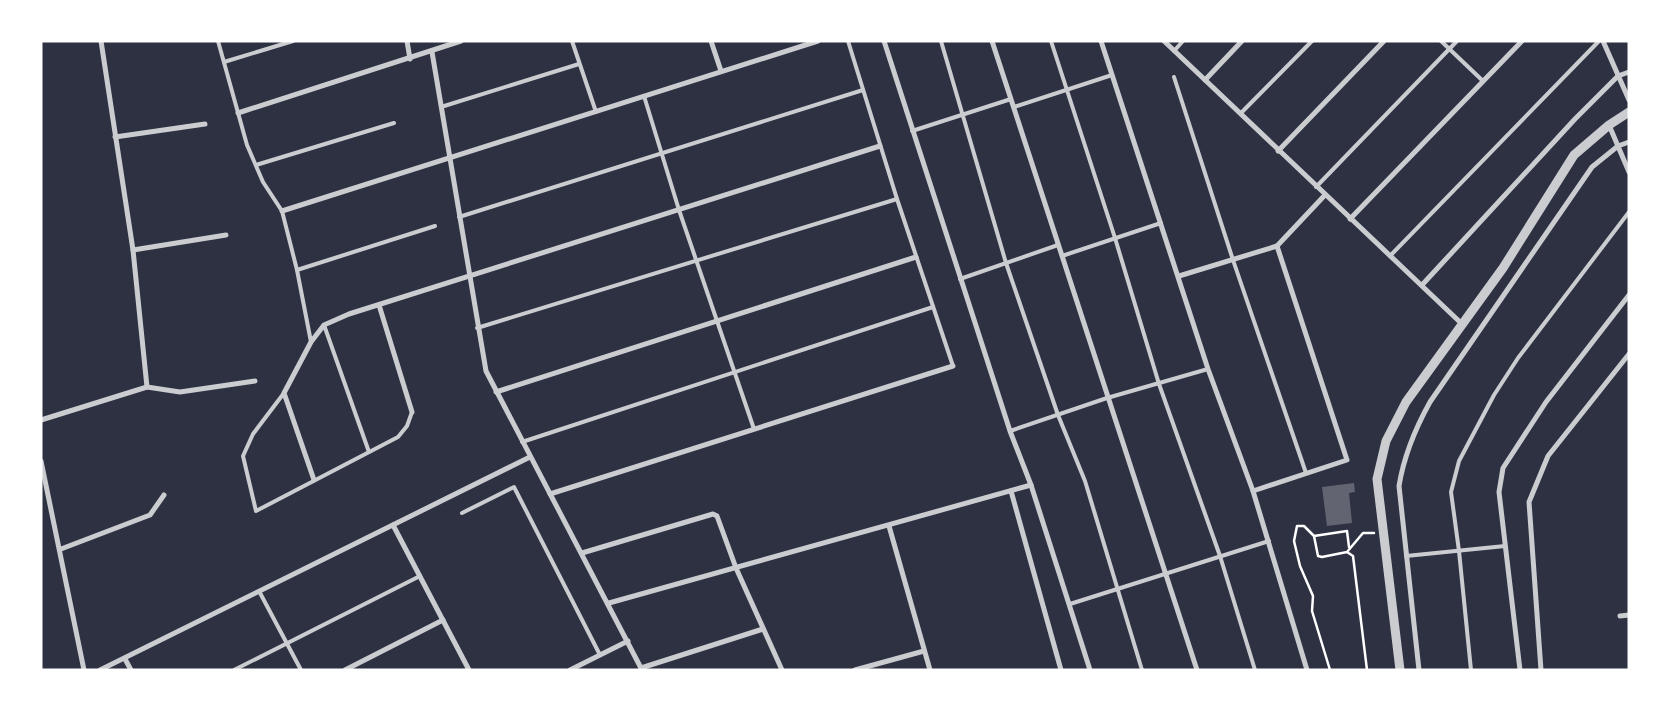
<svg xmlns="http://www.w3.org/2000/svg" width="1670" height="711" font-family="Literata,serif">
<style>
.building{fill:#626471}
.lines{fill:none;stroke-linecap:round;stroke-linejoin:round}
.path{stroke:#fff;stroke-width:2.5}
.service{stroke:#caccd0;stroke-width:4}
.minor{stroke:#caccd0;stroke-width:5}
.tertiary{stroke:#caccd0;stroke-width:9}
</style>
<rect width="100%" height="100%" fill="#2d3142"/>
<polygon class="building" points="1354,483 1355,492 1349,493 1352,523 1327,526 1322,487"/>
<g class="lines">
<g class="path">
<polyline points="1314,536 1347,531 1349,547"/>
<polyline points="1347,552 1353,556 1367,670"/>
<polyline points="1330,670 1312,611 1313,596 1300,566 1294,541 1297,526 1304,526 1314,536 1318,556 1322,557 1347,552 1363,533 1374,533"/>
</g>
<g class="service">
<polyline points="218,41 247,145 263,182 282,211 297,270 311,342"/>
<polyline points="572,41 596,112"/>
<polyline points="848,41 897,199 953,366"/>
<polyline points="941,41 1006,263 1058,415 1085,481 1142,670"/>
<polyline points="1051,41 1115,238 1159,384 1220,556 1255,670"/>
<polyline points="1441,41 1483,81"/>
<polyline points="1174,51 1183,41"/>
<polyline points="224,62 293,41"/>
<polyline points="1174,77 1233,260 1306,473"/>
<polyline points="644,96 679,210 754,429"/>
<polyline points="441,107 579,64"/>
<polyline points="1014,107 1112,75"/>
<polyline points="1241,113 1312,41"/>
<polyline points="912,131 1011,99"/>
<polyline points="256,165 394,123"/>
<polyline points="1316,187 1457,41"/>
<polyline points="459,217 863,90"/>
<polyline points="1062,256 1161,223"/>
<polyline points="1390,256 1599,41"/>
<polyline points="297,270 435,226"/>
<polyline points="960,279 1058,245"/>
<polyline points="324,325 369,452"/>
<polyline points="477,328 897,199"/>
<polyline points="284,393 253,434 243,456 256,511 398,437 407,426 412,412"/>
<polyline points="1010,431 1107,398 1208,369"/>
<polyline points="522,442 933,307"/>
<polyline points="462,513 514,487 600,655"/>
<polyline points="1406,556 1505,546"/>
<polyline points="259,591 301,670"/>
<polyline points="1070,604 1269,541"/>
<polyline points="234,670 420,576"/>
<polyline points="1471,670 1459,551 1451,492 1459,461 1494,395 1518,358 1629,212"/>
</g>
<g class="minor">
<polyline points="101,41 133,250 147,387"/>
<polyline points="407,41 410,59"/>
<polyline points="711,41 721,71"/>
<polyline points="884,41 1010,431 1031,485 1090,670"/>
<polyline points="992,41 1197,670"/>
<polyline points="1101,41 1208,369 1253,491 1307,670"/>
<polyline points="1164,41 1462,324"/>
<polyline points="1603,41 1629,100"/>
<polyline points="432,52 486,371 642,670"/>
<polyline points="1205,80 1242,41"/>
<polyline points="238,113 461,41"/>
<polyline points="1609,125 1629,172"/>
<polyline points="115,137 205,124"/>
<polyline points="1278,151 1384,41"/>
<polyline points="282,211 818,41"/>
<polyline points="1350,219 1522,41"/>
<polyline points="133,250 226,235"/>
<polyline points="1179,276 1277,246"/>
<polyline points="1422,285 1575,119 1618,76 1629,72"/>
<polyline points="379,305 412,412"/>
<polyline points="496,392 916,257"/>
<polyline points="41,420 147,387 180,392 255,381"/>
<polyline points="41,461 84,670"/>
<polyline points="314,480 284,393 311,342 324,325 349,314 880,146"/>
<polyline points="1011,491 1061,670"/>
<polyline points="1253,491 1347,460 1277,246 1325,195"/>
<polyline points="550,494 953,366"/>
<polyline points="393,525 469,670"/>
<polyline points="889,526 930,670"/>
<polyline points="61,549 150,515 164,495"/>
<polyline points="582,553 713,514 717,516 736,568 782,670"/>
<polyline points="609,603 1031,485"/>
<polyline points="1620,616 1629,615"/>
<polyline points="125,659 131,670"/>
<polyline points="641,668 763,629"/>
<polyline points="100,670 530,457"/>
<polyline points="345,670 443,620"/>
<polyline points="570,670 628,641"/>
<polyline points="855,670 924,651"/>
<path d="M1419 670 1399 486C1404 455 1415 429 1430 402L1592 167 1618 146 1629 142"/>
<polyline points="1520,670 1499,492 1503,468 1546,402 1629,295"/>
<polyline points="1541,670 1529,502 1548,456 1629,354"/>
</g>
<polyline class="tertiary" points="1400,670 1377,479 1386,441 1406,402 1503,268 1574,155 1609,125 1629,112"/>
</g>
<rect width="1670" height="711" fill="none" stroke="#ffffff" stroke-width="85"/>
</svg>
